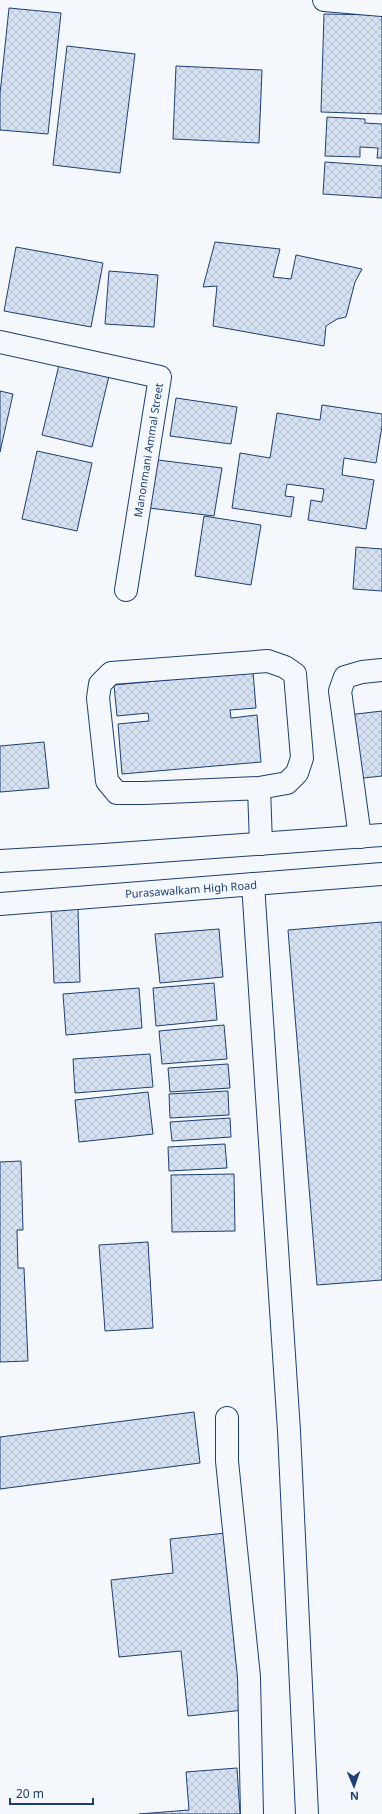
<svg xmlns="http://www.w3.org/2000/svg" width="382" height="1814" font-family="'Noto Sans',sans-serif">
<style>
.building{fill:url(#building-cross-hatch);stroke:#1d3f73}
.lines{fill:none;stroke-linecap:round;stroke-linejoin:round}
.minor-casing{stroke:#1d3f73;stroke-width:24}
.major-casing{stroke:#1d3f73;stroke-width:24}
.minor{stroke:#f4f7fb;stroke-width:22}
.major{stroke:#f4f7fb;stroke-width:22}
.labels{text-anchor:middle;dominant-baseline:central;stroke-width:3;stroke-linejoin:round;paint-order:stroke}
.street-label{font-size:11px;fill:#1d3f73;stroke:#f4f7fb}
</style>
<defs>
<pattern id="building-cross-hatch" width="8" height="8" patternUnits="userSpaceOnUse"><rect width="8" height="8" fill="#d5e0f0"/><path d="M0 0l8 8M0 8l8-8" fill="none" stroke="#b6c1d1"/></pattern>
</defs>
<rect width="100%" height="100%" fill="#f4f7fb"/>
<g class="building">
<polygon points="9,8 61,13 48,134 0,130 0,94"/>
<polygon points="324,14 382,15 382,114 321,112"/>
<polygon points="67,46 135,54 120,173 53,165"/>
<polygon points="176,66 262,70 259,143 173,139"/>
<polygon points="327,117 365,119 365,123 382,124 382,158 377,158 378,148 360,147 360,157 325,156"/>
<polygon points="325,162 382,166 382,198 323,194"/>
<polygon points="215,242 280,249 273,277 291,279 296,255 362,269 355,282 346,317 337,319 326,326 324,346 213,326 217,286 203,287"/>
<polygon points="16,247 103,263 91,327 4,311"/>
<polygon points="109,271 158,275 154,327 105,324"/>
<polygon points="59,365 109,376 92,447 42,435"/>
<polygon points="0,391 13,394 0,452"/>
<polygon points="176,398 237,407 231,444 170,436"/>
<polygon points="322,405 382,414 382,426 376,463 344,458 342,475 374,480 366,529 308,520 311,500 322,502 324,489 287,484 285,496 294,497 291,517 232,508 240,453 270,458 277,413 320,420"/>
<polygon points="37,451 92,463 77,531 22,519"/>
<polygon points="158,460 222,468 214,516 149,508"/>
<polygon points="204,516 261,525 251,585 195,576"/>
<polygon points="356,547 382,549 382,591 353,589"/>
<polygon points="253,672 256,708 230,710 231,718 257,715 261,762 122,774 118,724 149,721 148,713 117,716 114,685"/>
<polygon points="382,711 382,776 354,779 348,715"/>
<polygon points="44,742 49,788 0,792 0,746"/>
<polygon points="78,909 80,982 54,983 51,910"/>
<polygon points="382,922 382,1280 317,1285 288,930"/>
<polygon points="219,929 223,977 160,983 155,934"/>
<polygon points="214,983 217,1020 156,1026 153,988"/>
<polygon points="139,988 142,1028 66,1035 63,994"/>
<polygon points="224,1025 227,1059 162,1064 159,1031"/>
<polygon points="150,1054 153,1087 75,1093 73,1059"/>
<polygon points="228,1064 230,1088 170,1092 168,1068"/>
<polygon points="228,1091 229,1115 170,1118 169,1094"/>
<polygon points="148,1092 153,1134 79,1142 75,1100"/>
<polygon points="230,1118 231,1137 172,1141 170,1122"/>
<polygon points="225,1144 227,1168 169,1171 168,1147"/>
<polygon points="21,1161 23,1230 17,1230 18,1268 24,1268 28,1361 0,1362 0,1162"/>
<polygon points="234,1174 235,1231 172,1232 171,1175"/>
<polygon points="148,1242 153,1328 105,1331 99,1245"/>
<polygon points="194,1412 200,1463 0,1489 0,1437"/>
<polygon points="226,1533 244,1710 188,1716 181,1651 119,1657 111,1580 173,1573 170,1539"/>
<polygon points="237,1768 240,1814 139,1814 189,1810 186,1772"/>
</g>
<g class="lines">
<g class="minor-casing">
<g id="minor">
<polyline points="324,0 382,5"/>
<polyline points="0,342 160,377 126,590"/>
<polyline points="259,788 144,793 117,793 107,781 98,698 100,684 111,673 268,661 285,667 295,674 302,758 297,773 287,783 259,788 261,844"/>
<polyline points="360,837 340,691 345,677 362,672 382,670"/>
<polyline points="253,884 289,1431 307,1814"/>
<polyline points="227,1418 227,1461 249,1677 252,1814"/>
</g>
</g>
<g class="major-casing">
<g id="major">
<polyline points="0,861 104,855 382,835"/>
<polyline points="0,904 382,874"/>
</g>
</g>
<use href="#minor" class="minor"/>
<use href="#major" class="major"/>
</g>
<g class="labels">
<g class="street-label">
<text transform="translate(148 450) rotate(-81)">Manonmani Ammal Street</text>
<text transform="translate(191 889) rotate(-4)">Purasawalkam High Road</text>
</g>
</g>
<g transform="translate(354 1786) rotate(178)" stroke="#f4f7fb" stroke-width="3" paint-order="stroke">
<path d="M0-3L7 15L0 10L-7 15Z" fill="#1d3f73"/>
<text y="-6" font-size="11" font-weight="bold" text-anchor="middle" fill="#1d3f73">N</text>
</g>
<path d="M10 1798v6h83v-6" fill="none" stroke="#1d3f73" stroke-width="2"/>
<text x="16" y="1798" font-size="12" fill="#1d3f73" stroke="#f4f7fb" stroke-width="3" paint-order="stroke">20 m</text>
</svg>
